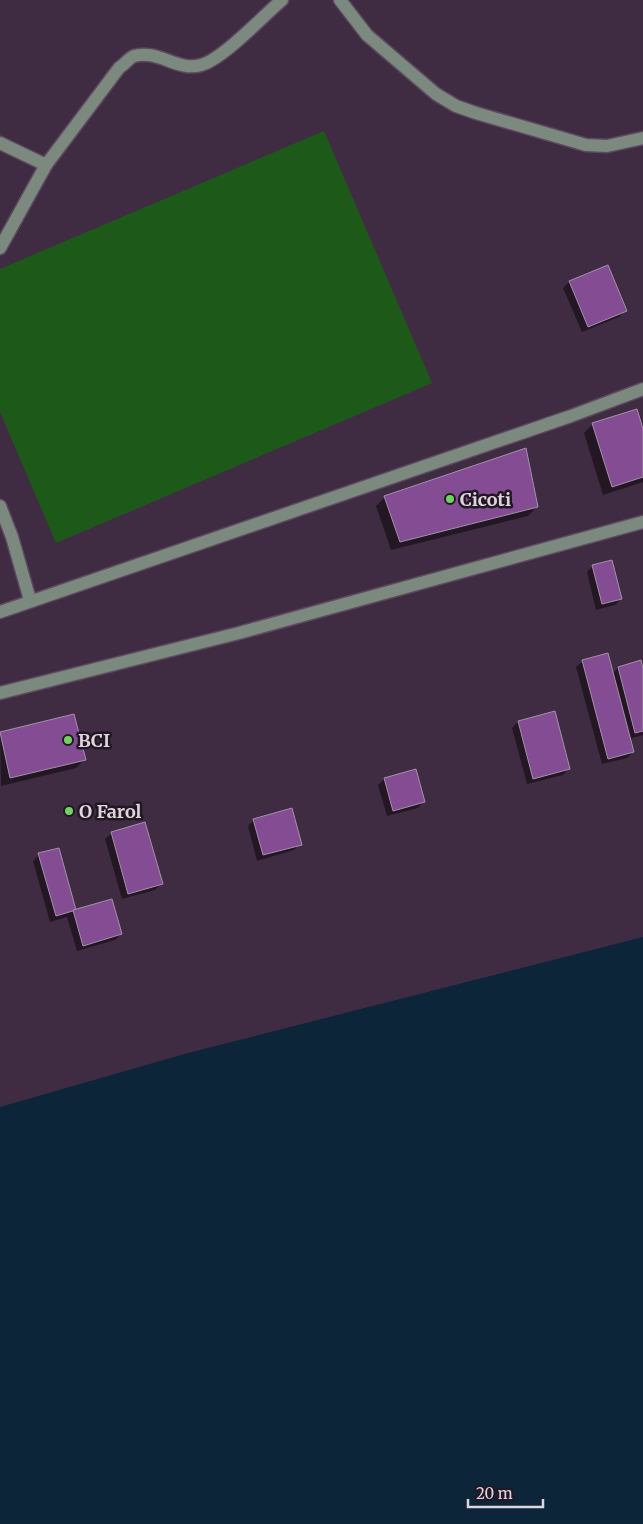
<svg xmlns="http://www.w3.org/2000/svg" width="643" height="1524" font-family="Merriweather,serif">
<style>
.green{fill:#1d5a19}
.water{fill:#0c2539}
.shadow{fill:#0007}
.building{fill:#844d93;stroke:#a590aa}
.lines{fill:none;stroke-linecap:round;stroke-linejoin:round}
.minor-casing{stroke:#5d4a5f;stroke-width:15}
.minor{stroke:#7c897f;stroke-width:12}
.poi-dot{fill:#70d35f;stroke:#211822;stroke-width:2}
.labels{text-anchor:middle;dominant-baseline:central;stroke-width:5;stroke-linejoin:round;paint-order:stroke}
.poi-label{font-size:18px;font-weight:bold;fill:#e1d4e2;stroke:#211822;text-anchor:start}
</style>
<rect width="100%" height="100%" fill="#402c42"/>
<polygon class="green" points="324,131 432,383 56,543 0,412 0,269"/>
<polygon class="water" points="643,937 643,1524 0,1524 0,1107 188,1053"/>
<g class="shadow">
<polygon points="569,282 625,311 619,317 582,332 563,288"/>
<polygon points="593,424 643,433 643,482 603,495 584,433"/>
<polygon points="385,497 537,507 528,516 391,550 376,506"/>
<polygon points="593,566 621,599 615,605 596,610 587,572"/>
<polygon points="583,661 612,674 618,668 643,674 643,735 629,739 633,752 627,758 602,764 576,667"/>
<polygon points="73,716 85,759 76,768 1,786 0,733"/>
<polygon points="518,722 569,768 563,775 527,784 512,728"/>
<polygon points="384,779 424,801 418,808 387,816 378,785"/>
<polygon points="254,820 300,844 294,850 257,861 248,826"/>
<polygon points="112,833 161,884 155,890 122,899 105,839"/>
<polygon points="39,855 75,911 121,934 115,940 77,951 67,917 50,922 33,861"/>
</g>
<g class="building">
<polygon points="608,265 627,311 588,327 569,281"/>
<polygon points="637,409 643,429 643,477 612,487 592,423"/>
<polygon points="526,448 538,507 400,542 384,496"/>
<polygon points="612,560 622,599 602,604 592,565"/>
<polygon points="608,653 634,752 608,759 582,660"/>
<polygon points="641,660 643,669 643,731 635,733 618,667"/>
<polygon points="555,711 570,769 533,779 518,721"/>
<polygon points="74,714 86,760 10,778 0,732"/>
<polygon points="416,769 425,802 393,811 384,778"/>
<polygon points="292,808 302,845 263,855 253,819"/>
<polygon points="145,822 163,884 128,894 111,832"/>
<polygon points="59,848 76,910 56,916 38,853"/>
<polygon points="112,899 122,934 83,946 73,910"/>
</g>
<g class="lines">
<g class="minor-casing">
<g id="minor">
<polyline points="340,0 367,35 436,94 456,106 476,113 586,145 607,146 643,138"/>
<polyline points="0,143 46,165"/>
<path d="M0 248 46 165 119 68C124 65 129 58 134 56 158 49 178 72 201 65 223 59 263 16 282 0"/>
<polyline points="0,506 12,537 30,600"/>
<polyline points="0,612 571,416 643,389"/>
<polyline points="0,693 239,633 643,522"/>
</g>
</g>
<use href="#minor" class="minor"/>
</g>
<g class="poi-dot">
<circle cx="450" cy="499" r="5"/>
<circle cx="68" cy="740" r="5"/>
<circle cx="69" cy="811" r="5"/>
</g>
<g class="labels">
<g class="poi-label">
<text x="460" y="499">Cicoti</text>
<text x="78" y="740">BCI</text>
<text x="79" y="811">O Farol</text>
</g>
</g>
<path d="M468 1499v8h75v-8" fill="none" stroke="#e1d4e2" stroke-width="2.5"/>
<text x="476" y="1499" font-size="15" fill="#e1d4e2" stroke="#211822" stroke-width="4" paint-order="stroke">20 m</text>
</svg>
